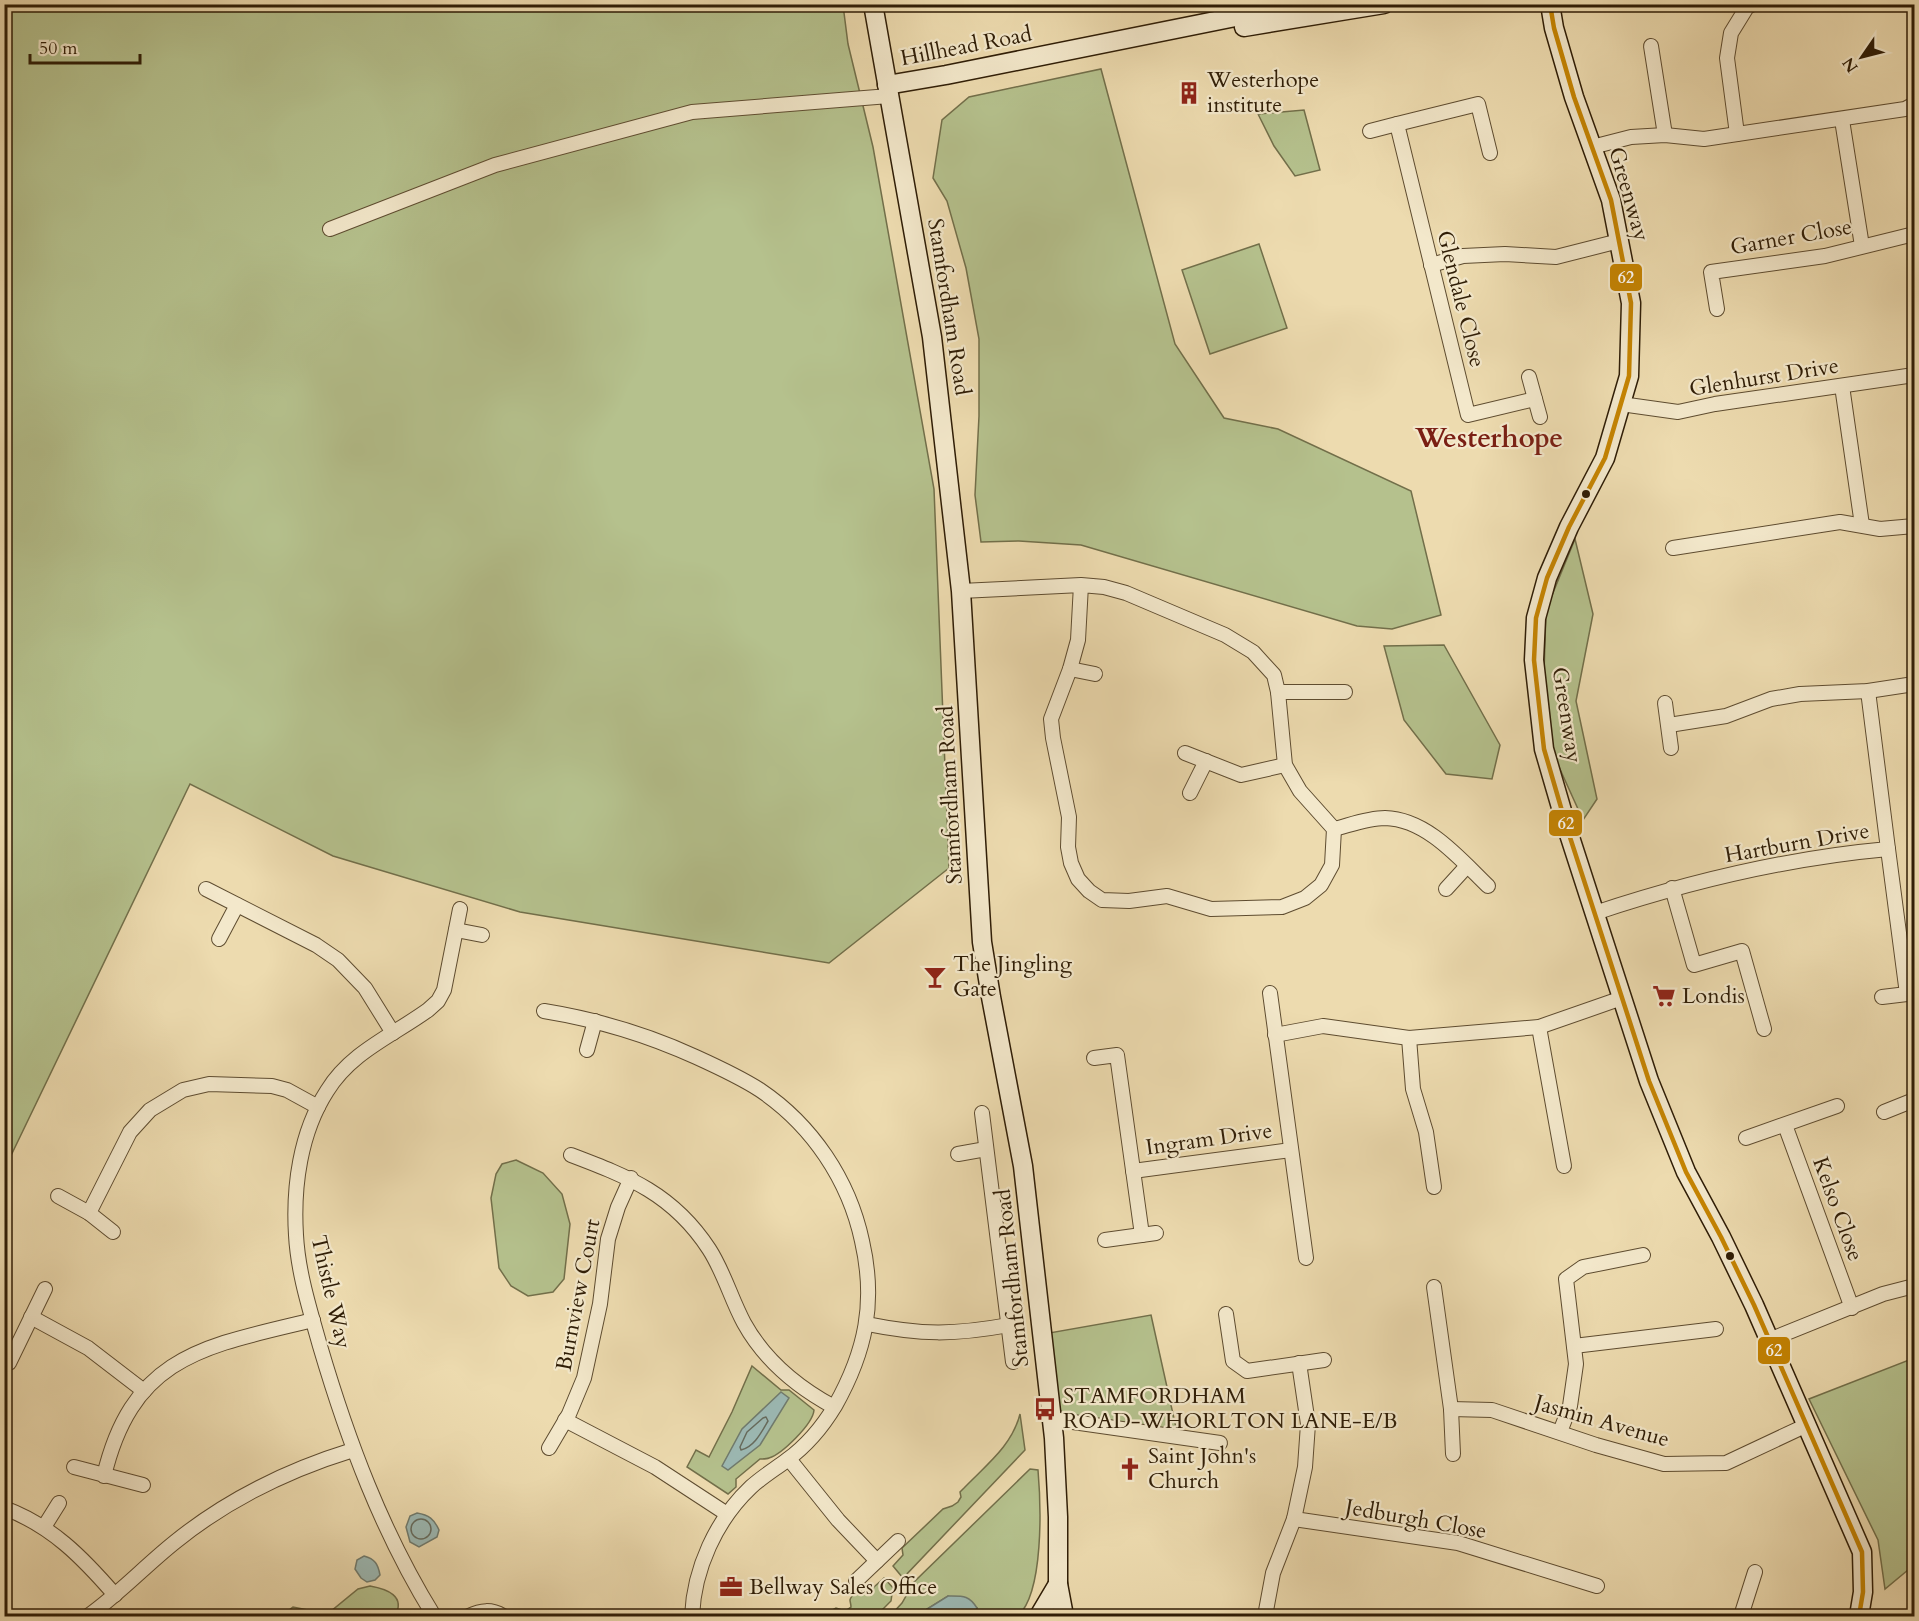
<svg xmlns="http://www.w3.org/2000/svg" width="1919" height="1621" font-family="Cardo,serif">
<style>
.green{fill:#b5c18d;stroke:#726f4a;stroke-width:1.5}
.water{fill:#9cb9b4;stroke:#707b6e;stroke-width:1.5}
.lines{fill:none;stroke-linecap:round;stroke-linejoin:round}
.shore{stroke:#666b5d;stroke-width:1.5}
.street-casing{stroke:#5e4c30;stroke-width:16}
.secondary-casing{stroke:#2f1d06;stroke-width:21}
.street{stroke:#f3e8cb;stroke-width:14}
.secondary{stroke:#f3e8cb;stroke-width:18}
.bus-1-casing{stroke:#f3e8cb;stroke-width:9}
.bus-1{stroke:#c58402;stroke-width:4.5}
.bus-dot{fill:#2f1d06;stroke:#f3e8cb;stroke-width:2}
.labels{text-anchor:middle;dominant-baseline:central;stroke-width:4.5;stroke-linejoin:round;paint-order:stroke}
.street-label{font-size:22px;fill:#2f1d06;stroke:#f3e8cb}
.poi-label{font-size:22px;fill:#2f1d06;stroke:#f3e8cb;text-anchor:start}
.district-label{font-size:28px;font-weight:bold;fill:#7a1f14;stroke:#f3e8cb}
.line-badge{stroke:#f3e8cb;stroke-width:2}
.badge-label{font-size:16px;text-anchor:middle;font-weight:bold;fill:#fff}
</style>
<rect width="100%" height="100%" fill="#eddbaf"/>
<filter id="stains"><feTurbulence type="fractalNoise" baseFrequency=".00333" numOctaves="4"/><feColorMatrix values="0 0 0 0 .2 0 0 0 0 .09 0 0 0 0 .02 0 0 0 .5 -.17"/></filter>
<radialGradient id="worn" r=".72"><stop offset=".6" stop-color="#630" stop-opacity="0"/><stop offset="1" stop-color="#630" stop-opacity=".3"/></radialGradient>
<g class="green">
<polygon points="5,5 843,5 848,44 873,147 934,489 949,868 829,963 520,912 333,856 190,784 5,1168"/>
<polygon points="1101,69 1175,344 1224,418 1278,429 1411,491 1441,615 1392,629 1357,626 1081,545 1019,541 981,542 975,495 979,416 979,339 966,268 947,201 933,178 942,120 969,97"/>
<polygon points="1304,110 1320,170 1295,176 1274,146 1258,114"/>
<polygon points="1259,244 1287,328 1210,354 1182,270"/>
<polygon points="1575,539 1593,614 1576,701 1597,799 1583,820 1554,756 1544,673 1546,610"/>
<polygon points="1444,645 1500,745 1492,779 1446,774 1404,720 1384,646"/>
<polygon points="516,1160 543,1173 562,1194 570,1224 564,1279 553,1292 528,1296 511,1286 499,1268 491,1198 496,1174 502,1164"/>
<polygon points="1151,1315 1177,1432 1070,1417 1059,1410 1049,1333"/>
<polygon points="1914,1358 1914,1565 1885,1589 1878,1540 1809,1399"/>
<path d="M752 1366 781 1390H789L814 1410C813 1424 782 1454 769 1458 767 1459 762 1459 760 1459L736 1479V1487L728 1494 687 1467 696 1450 709 1457 732 1412Z"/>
<path d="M1020 1414 1025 1450 903 1578 893 1566 903 1555 902 1548 943 1509 952 1506 958 1502 961 1497 960 1492 964 1488C986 1465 1012 1446 1020 1414Z"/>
<path d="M1030 1469 1038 1470C1041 1505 1044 1592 1018 1616H973L977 1608 948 1596 916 1616H890L902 1603 914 1582Z"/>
<path d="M884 1578 895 1590 892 1594 891 1601 876 1616H821L836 1608 845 1611 851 1607C851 1604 850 1602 850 1600 851 1595 860 1590 864 1589L867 1591 874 1587Z"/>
<path d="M370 1586C387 1589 406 1596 395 1616H281L293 1607 323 1613 331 1611 358 1589Z"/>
</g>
<g class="water">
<polygon points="781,1392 789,1398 760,1445 728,1470 722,1466 742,1429"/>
<path d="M417 1513C429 1515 434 1519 439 1530L437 1537 419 1547 410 1542 406 1527 410 1516Z"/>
<path d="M364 1556C375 1559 378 1564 380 1575L375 1580 367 1582 361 1578 355 1569 357 1560Z"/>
<path d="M948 1596C963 1596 969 1595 977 1608L973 1616H916Z"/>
</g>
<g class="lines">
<g class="shore">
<path d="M763 1418 766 1417 768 1421C761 1433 754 1447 741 1450L740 1447 747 1432Z"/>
<circle cx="421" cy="1529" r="10"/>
</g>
<g class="street-casing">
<g id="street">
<polyline points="1651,46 1665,135"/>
<polyline points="1842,120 1862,246"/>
<polyline points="1370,131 1397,124"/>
<polyline points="1737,134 1727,58 1731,33 1747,7 1753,4"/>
<polyline points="1592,147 1631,137 1665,135 1704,139 1905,109 1914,104"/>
<polyline points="1490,153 1478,104 1397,124 1468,415 1535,399"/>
<polyline points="330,229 495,165 692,112 889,96"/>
<polyline points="1431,265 1463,256 1505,254 1556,257 1619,241"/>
<polyline points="1717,309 1711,272 1825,256 1914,234"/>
<polyline points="1529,377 1540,417"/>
<polyline points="1842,386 1862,525"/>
<polyline points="1621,404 1678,412 1715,404 1914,375"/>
<polyline points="1673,548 1840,522 1880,529 1914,526"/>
<polyline points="961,591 1081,585 1104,587 1126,593 1225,635 1253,652 1274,675 1278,692 1285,765 1300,791 1334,829 1332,865 1321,885 1305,898 1282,907 1211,909 1167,896 1129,901 1102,900 1089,891 1078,879 1071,863 1068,847 1069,817 1053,738 1051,719 1070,669 1078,640 1081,585"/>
<polyline points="1070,669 1095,674"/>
<polyline points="1278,692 1345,692"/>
<polyline points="1665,703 1671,748"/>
<polyline points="1669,725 1726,716 1771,699 1800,694 1868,691 1914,684"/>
<polyline points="1185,753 1241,775 1285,765"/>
<polyline points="1190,793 1206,761"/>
<path d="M1334 829C1350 825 1368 818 1385 818 1427 819 1460 859 1488 886"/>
<polyline points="1672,888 1694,965 1742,951 1764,1029"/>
<polyline points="206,889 316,945 338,960 365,988 393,1033"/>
<polyline points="1446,889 1467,866"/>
<path d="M1595 913C1691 881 1788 858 1888 849L1868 691"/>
<polyline points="456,930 482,935"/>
<polyline points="219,939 237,905"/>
<polyline points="1270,993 1306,1258"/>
<polyline points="1882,997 1907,994 1888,849"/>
<path d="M544 1011C599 1020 646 1034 696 1057 718 1067 740 1077 760 1090 812 1125 849 1180 862 1241 876 1302 866 1351 835 1406 823 1426 806 1446 787 1460 775 1469 762 1477 751 1487 716 1520 694 1569 692 1616"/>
<polyline points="1539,1027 1564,1166"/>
<polyline points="1275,1035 1323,1026 1409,1038 1539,1027 1622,998"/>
<polyline points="1409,1038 1413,1089 1426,1132 1434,1187"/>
<polyline points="587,1050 595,1021"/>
<polyline points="1094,1058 1117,1055 1142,1235"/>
<polyline points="1884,1112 1914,1100"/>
<polyline points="982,1113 1013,1362"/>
<polyline points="1785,1125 1852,1308"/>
<polyline points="1746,1138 1837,1106"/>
<polyline points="958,1154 986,1149"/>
<path d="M571 1155C629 1177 673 1194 709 1249 724 1272 731 1299 744 1323 765 1361 797 1387 834 1407"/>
<polyline points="1133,1171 1291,1150"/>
<polyline points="58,1196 89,1213 113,1232"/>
<polyline points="89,1213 130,1132 150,1110 183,1090 209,1084 272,1086 287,1090 318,1107"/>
<polyline points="1105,1240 1156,1233"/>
<polyline points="1434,1287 1451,1409 1453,1454"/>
<polyline points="1226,1314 1233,1361 1247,1371 1324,1360"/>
<polyline points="31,1317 88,1348 144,1391"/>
<path d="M867 1324C921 1335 954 1335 1009 1325"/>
<polyline points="1769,1340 1883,1294 1914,1286"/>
<polyline points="1574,1346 1716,1329"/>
<polyline points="9,1363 45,1289"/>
<polyline points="1451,1409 1492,1410 1596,1445 1664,1464 1726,1463 1807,1425"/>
<polyline points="1052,1419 1220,1443"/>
<polyline points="565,1420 655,1467 727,1514"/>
<polyline points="1560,1432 1570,1406 1576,1364 1566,1279 1583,1267 1643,1255"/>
<polyline points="549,1448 569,1414 584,1378 600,1304 608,1239 618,1207 631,1178"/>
<polyline points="789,1459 838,1520 877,1561"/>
<polyline points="74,1467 143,1485"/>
<path d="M104 1476C133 1354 207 1346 313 1320"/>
<path d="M4 1508C51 1525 83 1558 115 1595"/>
<polyline points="1294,1519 1458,1543 1597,1586"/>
<polyline points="44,1527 59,1503"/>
<polyline points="856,1581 898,1541"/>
<path d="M88 1616C119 1594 145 1566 175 1542 228 1499 288 1470 353 1450"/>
<path d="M434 1616C382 1532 348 1441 320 1346 310 1310 298 1273 296 1235 293 1187 300 1133 327 1091 351 1052 392 1036 428 1010L438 1001 444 990 460 909"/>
<path d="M469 1616C481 1610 491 1609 503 1616"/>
<polyline points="1265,1616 1273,1573 1294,1519 1305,1467 1308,1424 1299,1363"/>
<polyline points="1741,1616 1755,1572"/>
</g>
</g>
<g class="secondary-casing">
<g id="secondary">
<polyline points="873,4 932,337 961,591 982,942 991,997 1023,1166 1054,1438 1058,1517 1058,1584 1064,1616"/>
<polyline points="1550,4 1554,28 1574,97 1611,200 1631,303 1629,376 1605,458 1569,527 1547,578 1536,618 1534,660 1544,749 1567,828 1649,1081 1686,1172 1721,1237 1754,1305 1862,1552 1863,1592 1859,1616"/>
<polyline points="1244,27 1384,4"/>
<polyline points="887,85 946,75 1300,4"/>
<polyline points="1039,1616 1058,1584"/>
</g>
</g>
<use href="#street" class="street"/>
<use href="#secondary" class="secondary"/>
<g class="bus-1-casing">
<polyline id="bus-1" points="1550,4 1554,28 1574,97 1611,200 1631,303 1629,376 1605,458 1569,527 1547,578 1536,618 1534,660 1544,749 1567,828 1649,1081 1686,1172 1721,1237 1754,1305 1862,1552 1863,1592 1859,1616"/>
</g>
<use href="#bus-1" class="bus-1"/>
</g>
<defs>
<g id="building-bare" transform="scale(1.8)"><path d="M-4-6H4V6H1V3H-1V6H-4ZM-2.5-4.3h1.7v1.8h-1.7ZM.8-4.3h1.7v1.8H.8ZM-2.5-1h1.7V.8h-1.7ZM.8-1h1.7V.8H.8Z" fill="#8f2418" stroke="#f3e8cb" stroke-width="2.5" paint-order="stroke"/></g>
<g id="bar-bare" transform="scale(1.8)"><path d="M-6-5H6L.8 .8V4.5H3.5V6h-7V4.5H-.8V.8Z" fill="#8f2418" stroke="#f3e8cb" stroke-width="2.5" paint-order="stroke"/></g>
<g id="supermarket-bare" transform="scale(1.8)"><path d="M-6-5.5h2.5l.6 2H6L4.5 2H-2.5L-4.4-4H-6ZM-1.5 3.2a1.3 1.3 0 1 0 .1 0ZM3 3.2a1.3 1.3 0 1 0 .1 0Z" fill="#8f2418" stroke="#f3e8cb" stroke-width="2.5" paint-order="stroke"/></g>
<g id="bus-bare" transform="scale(1.8)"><path d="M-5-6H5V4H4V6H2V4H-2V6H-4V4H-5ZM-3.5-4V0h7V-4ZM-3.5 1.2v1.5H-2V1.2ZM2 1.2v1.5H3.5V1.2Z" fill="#8f2418" stroke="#f3e8cb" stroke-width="2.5" paint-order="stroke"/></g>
<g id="church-bare" transform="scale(1.8)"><path d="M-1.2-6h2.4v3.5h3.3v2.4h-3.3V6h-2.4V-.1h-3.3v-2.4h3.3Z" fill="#8f2418" stroke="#f3e8cb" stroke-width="2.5" paint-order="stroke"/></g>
<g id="office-bare" transform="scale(1.8)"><path d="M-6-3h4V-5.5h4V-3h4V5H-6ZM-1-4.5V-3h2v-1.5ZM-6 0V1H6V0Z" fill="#8f2418" stroke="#f3e8cb" stroke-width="2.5" paint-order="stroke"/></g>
</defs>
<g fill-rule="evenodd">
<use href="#building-bare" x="1189" y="93"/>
<use href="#bar-bare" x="935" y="977"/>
<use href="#supermarket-bare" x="1664" y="996"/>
<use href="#bus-bare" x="1045" y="1409"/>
<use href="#church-bare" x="1130" y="1469"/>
<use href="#office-bare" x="731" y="1587"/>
</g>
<g class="bus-dot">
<circle cx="1586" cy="494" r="5"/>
<circle cx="1730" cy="1256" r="5"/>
</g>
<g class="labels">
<g class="street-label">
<text transform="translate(966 46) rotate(-11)">Hillhead Road</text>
<text transform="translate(1629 194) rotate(74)">Greenway</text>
<text transform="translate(1791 237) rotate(-10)">Garner Close</text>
<text transform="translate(1461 299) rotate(76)">Glendale Close</text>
<text transform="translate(949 307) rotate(81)">Stamfordham Road</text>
<text transform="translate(1764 377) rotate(-9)">Glenhurst Drive</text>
<text transform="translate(1567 715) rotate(81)">Greenway</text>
<text transform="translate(950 795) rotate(-93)">Stamfordham Road</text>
<text transform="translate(1797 843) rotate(-10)">Hartburn Drive</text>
<text transform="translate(1209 1139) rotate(-8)">Ingram Drive</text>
<text transform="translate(1838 1209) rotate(70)">Kelso Close</text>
<text transform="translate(1012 1278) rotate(-96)">Stamfordham Road</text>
<text transform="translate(331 1292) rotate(77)">Thistle Way</text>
<text transform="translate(578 1295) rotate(-79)">Burnview Court</text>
<text transform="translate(1602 1421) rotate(16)">Jasmin Avenue</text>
<text transform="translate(1416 1519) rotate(10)">Jedburgh Close</text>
</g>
<g class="poi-label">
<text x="1207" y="80">Westerhope<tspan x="1207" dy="25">institute</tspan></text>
<text x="953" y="964">The Jingling<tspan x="953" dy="25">Gate</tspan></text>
<text x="1682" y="996">Londis</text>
<text x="1063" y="1396">STAMFORDHAM<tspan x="1063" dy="25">ROAD-WHORLTON LANE-E/B</tspan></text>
<text x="1148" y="1456">Saint John's<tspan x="1148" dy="25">Church</tspan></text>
<text x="749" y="1587">Bellway Sales Office</text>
</g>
<g class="district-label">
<text x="1489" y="438">Westerhope</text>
</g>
</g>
<g class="line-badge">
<rect x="1609" y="263" width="34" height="29" rx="6" fill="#c58402"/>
<rect x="1548" y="809" width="35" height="28" rx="6" fill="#c58402"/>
<rect x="1757" y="1336" width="34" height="29" rx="6" fill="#c58402"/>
</g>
<g class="badge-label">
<text x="1626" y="283">62</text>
<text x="1566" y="829">62</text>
<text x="1774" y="1356">62</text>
</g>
<rect width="1919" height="1621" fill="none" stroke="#eddbaf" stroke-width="24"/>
<rect x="6" y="6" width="1907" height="1609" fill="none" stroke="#2f1d06" stroke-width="3"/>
<rect x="12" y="12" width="1895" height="1597" fill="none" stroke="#2f1d06" stroke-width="1.5"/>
<g transform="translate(1862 57) rotate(235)" stroke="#f3e8cb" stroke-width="4.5" paint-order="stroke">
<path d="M0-4.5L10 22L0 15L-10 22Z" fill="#2f1d06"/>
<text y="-9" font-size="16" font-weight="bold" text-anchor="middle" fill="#2f1d06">N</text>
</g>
<path d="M30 54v9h110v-9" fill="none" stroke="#2f1d06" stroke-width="3"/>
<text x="39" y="54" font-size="18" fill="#2f1d06" stroke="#f3e8cb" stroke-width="4.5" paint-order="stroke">50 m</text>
<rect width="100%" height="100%" filter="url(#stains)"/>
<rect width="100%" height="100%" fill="url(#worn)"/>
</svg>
